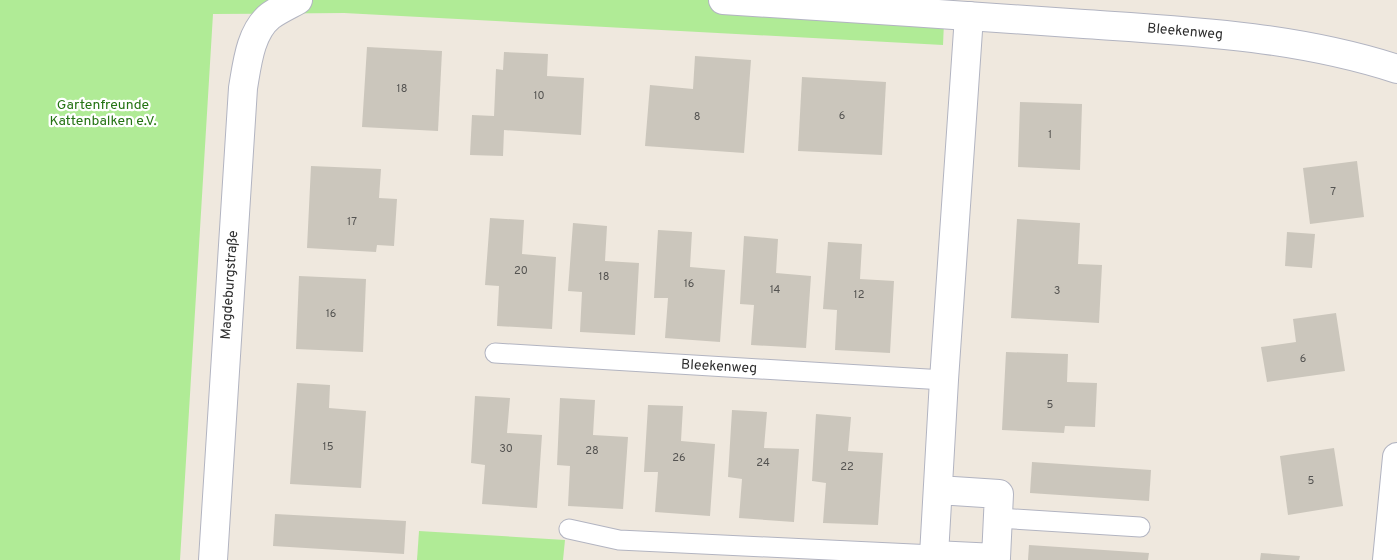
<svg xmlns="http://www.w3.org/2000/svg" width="1397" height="560" font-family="Overpass,sans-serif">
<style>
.green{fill:#b0eb96}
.building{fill:#cbc6bc}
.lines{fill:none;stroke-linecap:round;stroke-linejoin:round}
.service-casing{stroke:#b2b4c1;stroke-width:21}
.minor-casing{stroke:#b2b4c1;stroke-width:30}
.service{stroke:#fff;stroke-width:19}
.minor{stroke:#fff;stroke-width:28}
.labels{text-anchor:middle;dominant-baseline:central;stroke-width:4.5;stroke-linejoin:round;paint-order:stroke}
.number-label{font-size:11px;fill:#545351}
.street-label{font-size:14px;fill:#2d2d2d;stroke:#fff}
.park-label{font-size:14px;fill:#247313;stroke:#fff}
</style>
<rect width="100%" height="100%" fill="#efe8de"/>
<g class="green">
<polygon points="0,0 945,0 943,45 344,13 213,14 180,560 0,560"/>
<polygon points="419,531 565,540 563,560 417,560"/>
</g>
<g class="building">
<polygon points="367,47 442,51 438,131 362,127"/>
<polygon points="504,52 548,54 547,76 584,78 581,135 504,130 503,156 470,155 472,115 494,116 496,69 503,70"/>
<polygon points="695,56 751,60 744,153 645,146 650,85 693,89"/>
<polygon points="802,77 886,82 882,155 798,151"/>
<polygon points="1020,102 1082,104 1080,170 1018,167"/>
<polygon points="1357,161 1364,217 1310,224 1303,168"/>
<polygon points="311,166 381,169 379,198 397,199 394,246 377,245 376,252 307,248"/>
<polygon points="490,218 524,220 522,254 556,257 552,329 497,326 499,286 485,285"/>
<polygon points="1017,219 1080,223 1078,264 1102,265 1099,323 1011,318"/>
<polygon points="573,223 607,226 605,261 639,263 635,335 580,332 582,292 568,291"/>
<polygon points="658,230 692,232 690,267 725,270 720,342 665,338 668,298 654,298"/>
<polygon points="1287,232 1315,234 1312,268 1285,266"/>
<polygon points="744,236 778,239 776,273 811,276 806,348 751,345 754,305 740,304"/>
<polygon points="828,242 862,244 860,279 894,281 890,353 835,350 837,310 823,309"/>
<polygon points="299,276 366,279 363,352 296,349"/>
<polygon points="1336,313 1345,371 1267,382 1261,347 1296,342 1293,319"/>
<polygon points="1006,352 1068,354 1067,382 1097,383 1095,427 1065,426 1064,433 1002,430"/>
<polygon points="297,383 330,385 329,408 366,411 361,488 290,484"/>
<polygon points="475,396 510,398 507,433 542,435 537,508 482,504 485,465 471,463"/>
<polygon points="560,398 595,400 593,435 628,437 623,509 568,506 570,466 557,465"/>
<polygon points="648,405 683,406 681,441 715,444 710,516 655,512 658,472 644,472"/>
<polygon points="732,410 767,412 764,448 799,449 794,522 739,518 742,479 728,477"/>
<polygon points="816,414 851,417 848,451 883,453 878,525 823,523 826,483 812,481"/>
<polygon points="1334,448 1343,506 1288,515 1280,456"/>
<polygon points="1032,462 1151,470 1149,501 1030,493"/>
<polygon points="275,514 406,521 404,554 273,546"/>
<polygon points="1029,545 1149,553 1148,560 1028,560"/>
<polygon points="1261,553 1300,556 1299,560 1260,560"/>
</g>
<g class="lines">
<g class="service-casing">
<g id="service">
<polyline points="495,353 944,380"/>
<polyline points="998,518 1140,527"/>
<polyline points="569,529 619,540 934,555"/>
</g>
</g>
<g class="minor-casing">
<g id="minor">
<path d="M723 0C843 8 964 15 1084 24 1189 31 1296 36 1397 69"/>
<polyline points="938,490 999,494 996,558 934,555 944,380 969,16"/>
<path d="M213 560 243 88C247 65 250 32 270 16 278 10 289 5 298 0"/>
<polyline points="1387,560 1397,457"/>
</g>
</g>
<use href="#service" class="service"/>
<use href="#minor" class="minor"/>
</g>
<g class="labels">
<g class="number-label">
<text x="402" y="89">18</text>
<text x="539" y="96">10</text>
<text x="842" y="116">6</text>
<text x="697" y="117">8</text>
<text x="1050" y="135">1</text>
<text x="1333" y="192">7</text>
<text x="352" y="222">17</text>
<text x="521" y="271">20</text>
<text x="604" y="277">18</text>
<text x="689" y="284">16</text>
<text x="775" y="290">14</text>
<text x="1057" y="291">3</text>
<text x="859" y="295">12</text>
<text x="331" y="314">16</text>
<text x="1303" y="359">6</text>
<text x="1050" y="405">5</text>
<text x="328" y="447">15</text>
<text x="506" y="449">30</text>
<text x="592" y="451">28</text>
<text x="679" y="458">26</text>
<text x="763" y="463">24</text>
<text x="847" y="467">22</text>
<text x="1311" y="481">5</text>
</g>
<g class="street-label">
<text transform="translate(1185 32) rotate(5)">Bleekenweg</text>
<text transform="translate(230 285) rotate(-86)">Magdeburgstraße</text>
<text transform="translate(719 367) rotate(3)">Bleekenweg</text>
</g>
<g class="park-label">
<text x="103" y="105">Gartenfreunde<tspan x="103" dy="16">Kattenbalken e.V.</tspan></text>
</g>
</g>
</svg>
